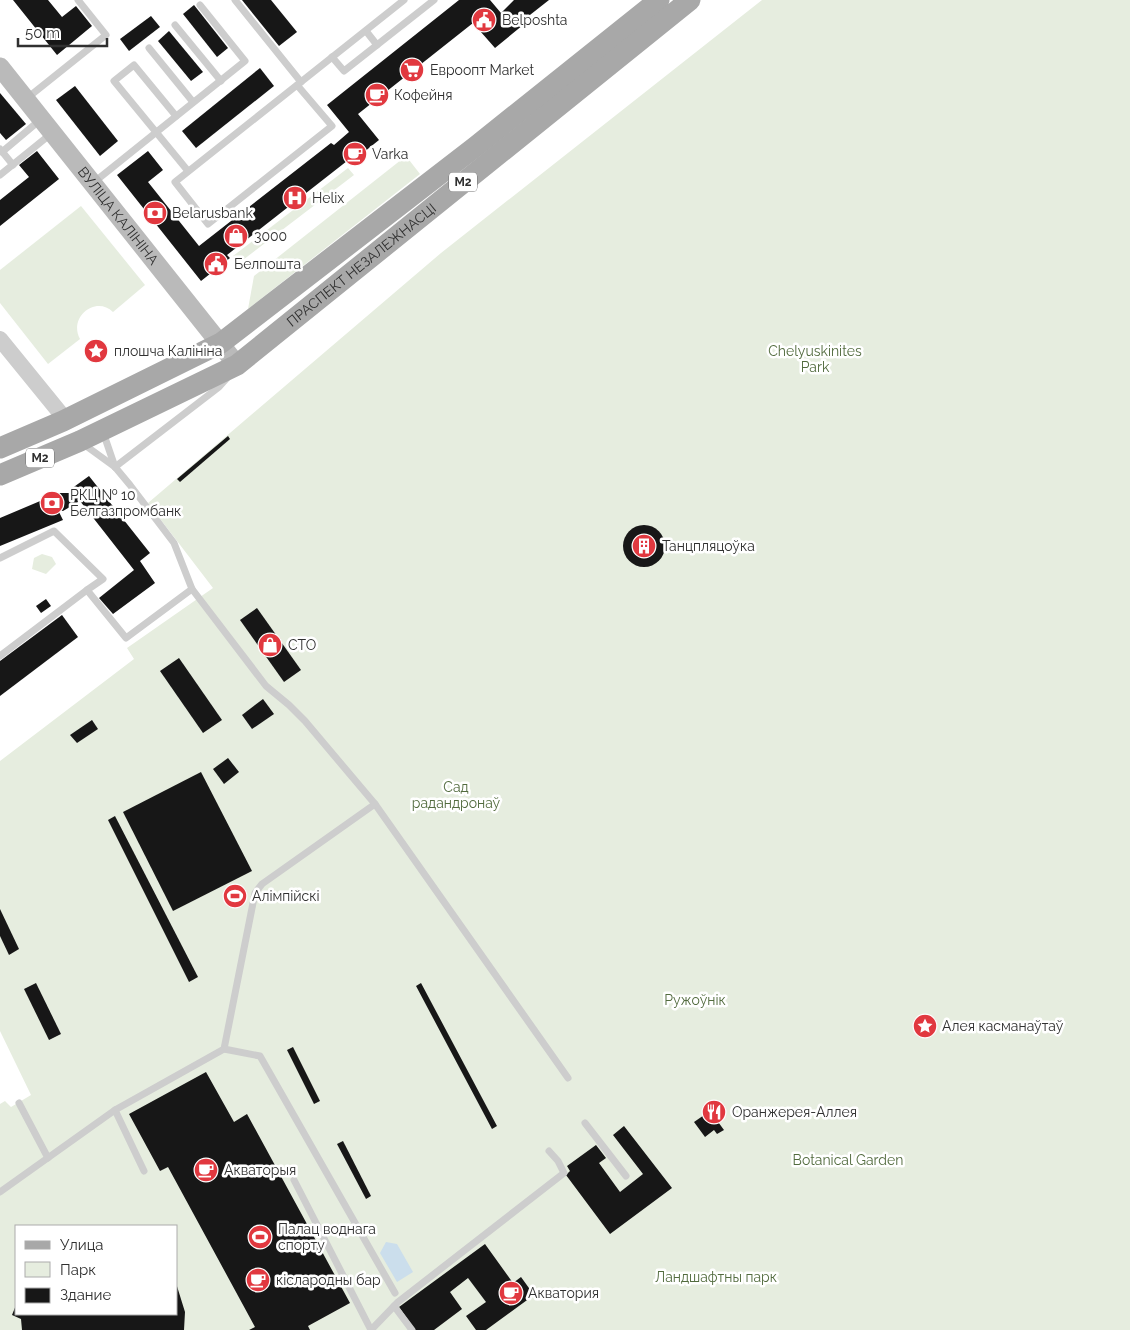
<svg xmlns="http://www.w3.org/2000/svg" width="1130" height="1330" font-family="Raleway,sans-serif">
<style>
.green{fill:#e6eddf;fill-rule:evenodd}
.water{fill:#cbdeec}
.building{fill:#171717}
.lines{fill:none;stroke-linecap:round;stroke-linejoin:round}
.service{stroke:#cdcdcd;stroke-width:7}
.tertiary{stroke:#cdcdcd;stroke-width:16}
.secondary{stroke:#bababa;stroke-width:19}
.primary{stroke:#a8a8a8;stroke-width:21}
.labels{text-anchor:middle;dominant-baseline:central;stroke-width:5;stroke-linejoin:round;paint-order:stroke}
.shield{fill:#fff;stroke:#6e6e6e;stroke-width:1}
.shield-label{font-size:12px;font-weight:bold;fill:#303030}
.poi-label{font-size:14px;fill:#303030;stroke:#fff;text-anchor:start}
.street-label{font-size:14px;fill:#303030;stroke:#fff}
.park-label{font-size:14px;fill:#526b3e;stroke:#fff}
</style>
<rect width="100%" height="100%" fill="#fff"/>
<g class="green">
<path d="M762 0H1130V1330H0V1104L5 1101 11 1107 31 1095 0 1031V761L134 659 127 648 213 588 148 503 441 253ZM16 1226H176V1314H16Z"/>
<polygon points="406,156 420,174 248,309 254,276"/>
<polygon points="348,168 354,175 239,263 233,256"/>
<path d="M81 206 145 285 113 312C96 295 68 317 80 339L48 364 0 303V270Z"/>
<polygon points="42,554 52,557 56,564 46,574 32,569 34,558"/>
</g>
<polygon class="water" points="386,1242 397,1244 413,1272 397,1282 380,1253"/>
<g class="building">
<polygon points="13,0 48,0 62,17 76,6 92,26 57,55"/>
<polygon points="242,0 271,0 297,32 279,46"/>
<polygon points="459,0 490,0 501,13 514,0 549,0 521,22 523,25 495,48 473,23 358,114 379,140 349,164 347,161 227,255 230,258 201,281 117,175 148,151 163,170 148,182 199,246 331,143 334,145 349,132 327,105"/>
<polygon points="194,5 228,48 217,57 183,14"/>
<polygon points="151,16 160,27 129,51 120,39"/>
<polygon points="169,31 203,72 191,81 158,41"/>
<polygon points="260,68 274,86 196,148 182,131"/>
<polygon points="75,86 118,141 100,156 56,100"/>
<polygon points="0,93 26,124 6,140 0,133"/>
<polygon points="37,151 59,179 0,226 0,200 29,177 19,165"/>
<polygon points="228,436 230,439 180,482 177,479"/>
<polygon points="89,476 150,553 140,561 155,583 113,614 99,598 134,570 80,501 63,511 58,510 63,520 0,546 0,518 52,496 54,501 54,493 73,493 71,489"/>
<circle cx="644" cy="546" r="21"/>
<polygon points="46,599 51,606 41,613 36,606"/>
<polygon points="257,608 301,670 284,682 240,620"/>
<polygon points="62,615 78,637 0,696 0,661"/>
<polygon points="179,658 222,720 203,733 160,671"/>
<polygon points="263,699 274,714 252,729 242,715"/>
<polygon points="92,720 98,729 77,743 70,735"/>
<polygon points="228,758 239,772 224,784 213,769"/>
<polygon points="201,772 252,871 173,911 123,812"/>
<polygon points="115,816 198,977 189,982 108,820"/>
<polygon points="0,909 19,949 9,955 0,936"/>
<polygon points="36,983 61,1034 49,1040 24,989"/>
<polygon points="421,983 497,1126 492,1129 416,986"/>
<polygon points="293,1047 320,1101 314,1104 287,1050"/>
<polygon points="206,1072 234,1122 247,1114 350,1303 308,1326 310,1330 249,1330 255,1327 168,1167 160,1171 129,1114"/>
<polygon points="710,1111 724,1130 717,1134 714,1130 705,1137 694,1122"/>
<polygon points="624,1126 672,1188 610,1234 566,1175 570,1171 567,1166 596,1145 606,1158 599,1163 620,1192 643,1174 613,1135"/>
<polygon points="343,1141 371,1196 366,1199 337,1144"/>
<polygon points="485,1244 513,1283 521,1277 534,1295 486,1330 476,1330 466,1316 486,1302 468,1278 450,1292 462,1309 434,1330 415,1330 399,1307"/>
<polygon points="176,1283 185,1312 184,1330 22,1330 21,1319 12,1315 16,1305 16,1314 176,1314"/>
</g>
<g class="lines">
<g class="service">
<polyline points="235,0 301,82"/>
<polyline points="175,25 221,81"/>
<polyline points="366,31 377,45"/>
<polyline points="149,48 193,102"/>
<polyline points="332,57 344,71 434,0"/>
<polyline points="297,85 332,126 208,224 175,182 404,0"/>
<polyline points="26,99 106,35 78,0"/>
<polyline points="176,116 134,65 114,81 188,171"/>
<polyline points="0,149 13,165"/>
<polyline points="2,152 40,120"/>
<polyline points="0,175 52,133"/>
<polyline points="93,183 245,61 200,5"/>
<polyline points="103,432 115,467"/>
<polyline points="115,467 219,387 228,377"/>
<polyline points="0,558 54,531 103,579 87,590 126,638 192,589 174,543 130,485 115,467 82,443"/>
<polyline points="192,589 266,686 289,705 305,721 375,804 568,1078"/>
<polyline points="0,656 87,590"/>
<polyline points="224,1049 255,893 262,884 375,804"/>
<polyline points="19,1103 48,1158"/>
<polyline points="115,1110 224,1049 260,1056 395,1293"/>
<polyline points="585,1123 626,1176"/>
<polyline points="294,1180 371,1330"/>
<polyline points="0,1192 115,1110 144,1171"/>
<polyline points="394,1306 412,1330"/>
<polyline points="371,1330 398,1302 564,1173 558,1161 549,1151"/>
</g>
<polyline class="tertiary" points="0,339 61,414 63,421"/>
<path class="secondary" id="s1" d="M0 67 237 365"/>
<g class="primary">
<polyline points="0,448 63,421 221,343 475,147 659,0"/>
<path id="s2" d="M0 475 80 441 237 365 690 0"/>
</g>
</g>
<defs>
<g id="civic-disc" transform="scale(1.25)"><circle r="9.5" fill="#e1383f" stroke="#fff"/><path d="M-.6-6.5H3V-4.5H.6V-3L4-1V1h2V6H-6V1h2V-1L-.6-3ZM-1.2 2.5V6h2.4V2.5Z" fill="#fff"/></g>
<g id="supermarket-disc" transform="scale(1.25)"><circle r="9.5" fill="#e1383f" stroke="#fff"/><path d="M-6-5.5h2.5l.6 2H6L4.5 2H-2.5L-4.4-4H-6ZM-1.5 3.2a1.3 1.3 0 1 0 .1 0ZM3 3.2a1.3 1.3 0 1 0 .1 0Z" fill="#fff"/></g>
<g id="cafe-disc" transform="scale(1.25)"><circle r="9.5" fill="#e1383f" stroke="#fff"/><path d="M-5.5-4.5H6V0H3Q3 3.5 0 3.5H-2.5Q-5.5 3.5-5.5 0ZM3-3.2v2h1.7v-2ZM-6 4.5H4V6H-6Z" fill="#fff"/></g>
<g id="hospital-disc" transform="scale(1.25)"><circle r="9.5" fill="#e1383f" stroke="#fff"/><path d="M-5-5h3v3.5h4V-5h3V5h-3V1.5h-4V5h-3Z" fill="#fff"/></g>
<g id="bank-disc" transform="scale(1.25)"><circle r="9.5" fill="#e1383f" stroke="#fff"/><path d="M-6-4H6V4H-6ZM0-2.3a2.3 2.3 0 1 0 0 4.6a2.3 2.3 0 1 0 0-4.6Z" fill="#fff"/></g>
<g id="shop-disc" transform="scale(1.25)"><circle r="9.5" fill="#e1383f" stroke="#fff"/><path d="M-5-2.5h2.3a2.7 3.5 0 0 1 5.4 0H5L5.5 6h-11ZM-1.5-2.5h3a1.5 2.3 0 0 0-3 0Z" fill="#fff"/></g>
<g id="sight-disc" transform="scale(1.25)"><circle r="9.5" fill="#e1383f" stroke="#fff"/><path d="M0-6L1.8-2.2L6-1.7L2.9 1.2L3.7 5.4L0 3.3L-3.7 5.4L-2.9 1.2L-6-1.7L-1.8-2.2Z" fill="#fff"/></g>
<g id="building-disc" transform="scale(1.25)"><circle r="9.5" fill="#e1383f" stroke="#fff"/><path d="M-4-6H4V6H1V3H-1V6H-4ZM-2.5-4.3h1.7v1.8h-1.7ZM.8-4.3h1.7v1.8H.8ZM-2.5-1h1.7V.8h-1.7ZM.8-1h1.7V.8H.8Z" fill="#fff"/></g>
<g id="stadium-disc" transform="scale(1.25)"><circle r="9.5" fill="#e1383f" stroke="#fff"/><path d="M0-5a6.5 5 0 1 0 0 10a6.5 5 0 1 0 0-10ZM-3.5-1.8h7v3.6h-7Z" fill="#fff"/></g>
<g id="restaurant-disc" transform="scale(1.25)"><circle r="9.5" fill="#e1383f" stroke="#fff"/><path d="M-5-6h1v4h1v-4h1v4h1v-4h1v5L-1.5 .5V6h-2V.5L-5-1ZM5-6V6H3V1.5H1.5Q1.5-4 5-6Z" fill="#fff"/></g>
</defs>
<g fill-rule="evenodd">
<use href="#civic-disc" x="484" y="20"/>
<use href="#supermarket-disc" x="412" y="70"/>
<use href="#cafe-disc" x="377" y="95"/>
<use href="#cafe-disc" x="355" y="154"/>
<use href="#hospital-disc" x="295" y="198"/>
<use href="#bank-disc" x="155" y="213"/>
<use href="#shop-disc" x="236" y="236"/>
<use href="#civic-disc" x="216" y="264"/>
<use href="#sight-disc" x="96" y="351"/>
<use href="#bank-disc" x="52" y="503"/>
<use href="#building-disc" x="644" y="546"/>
<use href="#shop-disc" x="270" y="645"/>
<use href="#stadium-disc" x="235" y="896"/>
<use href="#sight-disc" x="925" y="1026"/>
<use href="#restaurant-disc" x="714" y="1112"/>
<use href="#cafe-disc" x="206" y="1170"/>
<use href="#stadium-disc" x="260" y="1237"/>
<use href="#cafe-disc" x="258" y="1280"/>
<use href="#cafe-disc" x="511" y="1293"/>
</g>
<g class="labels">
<g class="shield">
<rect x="449" y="172.5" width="28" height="19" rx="4"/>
<rect x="26" y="448.5" width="28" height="19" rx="4"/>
</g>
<g class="shield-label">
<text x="463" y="182">М2</text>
<text x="40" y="458">М2</text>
</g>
<g class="poi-label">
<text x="502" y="20">Belposhta</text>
<text x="430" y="70">Евроопт Market</text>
<text x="394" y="95">Кофейня</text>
<text x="372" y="154">Varka</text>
<text x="312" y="198">Helix</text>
<text x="172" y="213">Belarusbank</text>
<text x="254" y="236">3000</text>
<text x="234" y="264">Белпошта</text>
<text x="114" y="351">плошча Калініна</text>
<text x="70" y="495">РКЦ № 10<tspan x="70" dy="16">Белгазпромбанк</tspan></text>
<text x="662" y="546">Танцпляцоўка</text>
<text x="288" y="645">СТО</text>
<text x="252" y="896">Алімпійскі</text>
<text x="942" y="1026">Алея касманаўтаў</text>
<text x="732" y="1112">Оранжерея-Аллея</text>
<text x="224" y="1170">Акваторыя</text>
<text x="278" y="1229">Палац воднага<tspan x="278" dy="16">спорту</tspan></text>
<text x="276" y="1280">кіслародны бар</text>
<text x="528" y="1293">Акватория</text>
</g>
<g class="street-label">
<text stroke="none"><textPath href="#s1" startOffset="190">ВУЛІЦА КАЛІНІНА</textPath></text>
<text stroke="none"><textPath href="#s2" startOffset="421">ПРАСПЕКТ НЕЗАЛЕЖНАСЦІ</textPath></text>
</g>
<g class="park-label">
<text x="815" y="351">Chelyuskinites<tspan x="815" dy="16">Park</tspan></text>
<text x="456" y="787">Сад<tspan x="456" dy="16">радандронаў</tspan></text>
<text x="695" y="1000">Ружоўнік</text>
<text x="848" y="1160">Botanical Garden</text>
<text x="716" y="1277">Ландшафтны парк</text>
</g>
</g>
<rect x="15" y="1225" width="162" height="90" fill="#ffffff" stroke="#acacac"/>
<rect x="25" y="1241" width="25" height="8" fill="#a8a8a8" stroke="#acacac"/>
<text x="60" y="1250" font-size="15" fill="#303030">Улица</text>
<rect x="25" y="1262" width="25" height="15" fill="#e6eddf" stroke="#acacac"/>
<text x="60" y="1275" font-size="15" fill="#303030">Парк</text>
<rect x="25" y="1288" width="25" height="15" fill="#171717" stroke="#acacac"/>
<text x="60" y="1300" font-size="15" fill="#303030">Здание</text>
<path d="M18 38v8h89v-8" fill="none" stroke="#303030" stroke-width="2.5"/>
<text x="25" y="38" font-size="15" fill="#303030" stroke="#ffffff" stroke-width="4" paint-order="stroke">50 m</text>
</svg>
